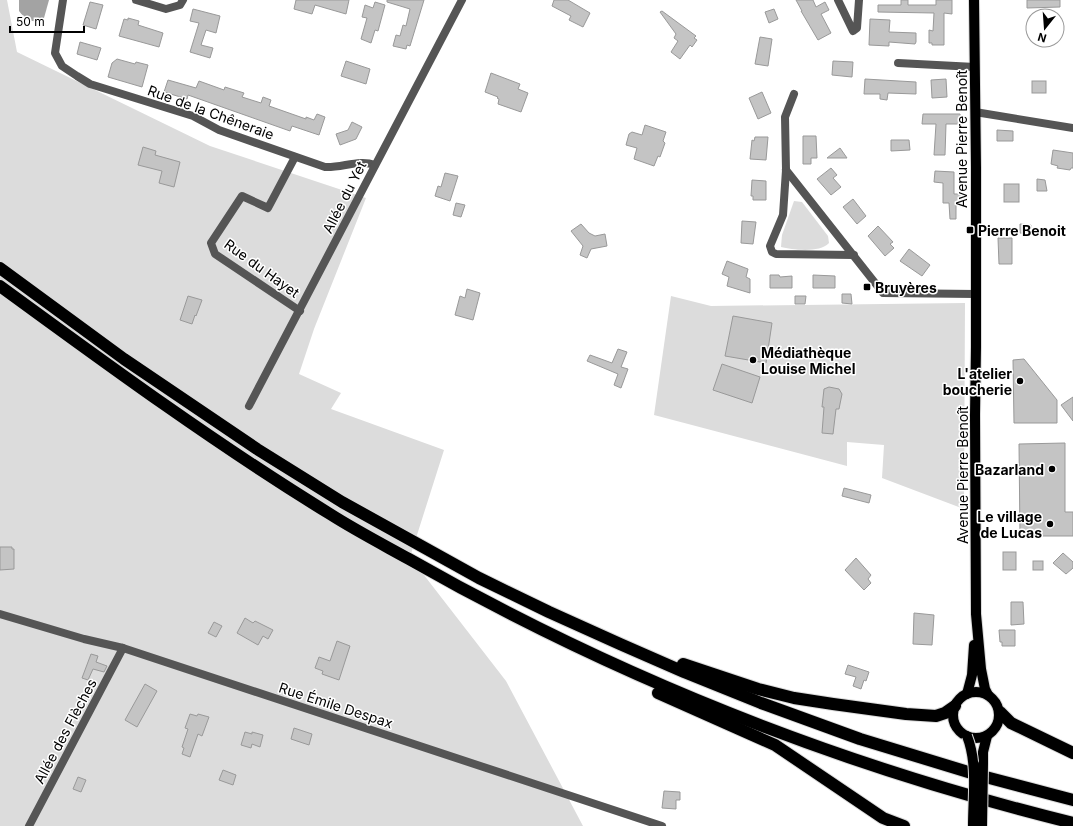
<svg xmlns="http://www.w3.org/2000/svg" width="1073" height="826" font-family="Inter,sans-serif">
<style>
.green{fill:#dcdcdc}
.water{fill:#a3a3a3}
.building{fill:#c4c4c4;stroke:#999}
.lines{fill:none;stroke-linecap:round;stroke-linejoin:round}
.primary-casing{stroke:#dbdbdb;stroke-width:12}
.highway-casing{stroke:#dbdbdb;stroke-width:14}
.street{stroke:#555;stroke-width:8}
.primary{stroke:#000;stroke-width:10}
.highway{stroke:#000;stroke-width:12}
.primary-bridge-casing{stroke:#dbdbdb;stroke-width:12;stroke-linecap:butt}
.primary-bridge{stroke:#000;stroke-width:10}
.poi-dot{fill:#000;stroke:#fff;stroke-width:1.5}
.labels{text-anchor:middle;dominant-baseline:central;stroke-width:3;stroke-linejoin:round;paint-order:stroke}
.street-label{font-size:14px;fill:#000;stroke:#fff}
.poi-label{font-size:14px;font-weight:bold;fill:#000;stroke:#fff;text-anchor:start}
</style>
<rect width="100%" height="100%" fill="#fff"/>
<g class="green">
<polygon points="0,0 7,0 17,52 210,146 366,198 314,329 299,374 341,393 331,409 444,450 410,557 506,681 583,826 0,826"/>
<path d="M794 201 802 202 828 236 829 243C820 253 793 250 781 247L782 235Z"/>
<polygon points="671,296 711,306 965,303 964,509 882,478 884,445 847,442 847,466 654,415"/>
</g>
<path class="water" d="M19 0H49L44 18C34 25 26 20 19 11Z"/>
<g class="building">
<polygon points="296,0 349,0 346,14 315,5 312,14 294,9"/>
<polygon points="387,0 424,0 410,46 407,45 406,49 393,46 396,35 400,36 403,25 406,26 410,9 387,2"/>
<polygon points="554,0 568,0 590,13 583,27 569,20 571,16 552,6"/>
<polygon points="796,0 813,0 816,7 825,2 829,10 821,14 831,33 818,40 801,11 802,11"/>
<polygon points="901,0 908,0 908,5 936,5 936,0 952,0 952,14 944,13 944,45 932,45 932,43 929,43 929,30 933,31 934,13 878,12 878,5 901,5"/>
<polygon points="1027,0 1060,0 1060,7 1027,8"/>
<polygon points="90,2 103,5 96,29 83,25"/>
<polygon points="375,2 385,5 378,31 375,30 371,43 361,39 367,18 362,17 365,5 373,8"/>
<polygon points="193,9 220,16 216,33 206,30 201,45 213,48 210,58 190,52 199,23 190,21"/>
<polygon points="774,9 778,19 769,23 765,12"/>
<polygon points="662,11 696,36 694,38 697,40 692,47 690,45 680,59 671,52 678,41 674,38 676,34 660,12"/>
<polygon points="128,18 139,21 138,25 163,33 159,47 119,36 124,19 128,20"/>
<polygon points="870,19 890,20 889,32 916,33 916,42 915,44 889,42 889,46 869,45"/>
<polygon points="760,37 772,39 768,66 755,64"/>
<polygon points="80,42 101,48 97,60 77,54"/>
<polygon points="117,59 135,64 136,62 148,65 142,87 108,77 112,63"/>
<polygon points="346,61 370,69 366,84 341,76"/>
<polygon points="833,61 853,62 852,77 832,75"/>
<polygon points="491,73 520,84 518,89 528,93 521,112 498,104 499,99 497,98 498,97 485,92"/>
<polygon points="865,79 916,82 916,94 888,93 887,100 880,99 880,94 864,94"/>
<polygon points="946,79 947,97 932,98 931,80"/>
<polygon points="168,80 196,88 199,81 224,90 225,87 244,93 242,97 261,103 263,97 271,100 269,106 306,119 306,117 314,120 317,114 325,117 319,135 292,126 290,131 188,95 187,99 164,92"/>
<rect x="1032" y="81" width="14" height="12"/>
<polygon points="762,92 771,113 758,119 749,98"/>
<polygon points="923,114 960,114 961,124 946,124 945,155 934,155 936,124 922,124"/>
<polygon points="352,122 362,127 356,139 340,145 336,134 348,130"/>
<polygon points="645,125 666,132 663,141 665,143 660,157 658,156 654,166 634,159 637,148 626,145 629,134 632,132 642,135"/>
<polygon points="997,130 1013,131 1013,141 997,141"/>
<polygon points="803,136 816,136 817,158 811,158 811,164 803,164"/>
<polygon points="755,137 768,137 766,160 750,159 752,140 754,141"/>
<polygon points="891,140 909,140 910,150 891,151"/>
<polygon points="143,147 156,151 155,155 180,162 174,187 159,183 162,171 138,165"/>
<polygon points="840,148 847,158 827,158"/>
<polygon points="1053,150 1073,153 1073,168 1071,168 1070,170 1057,168 1058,166 1051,164"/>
<polygon points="831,168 837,175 833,178 841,187 831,195 817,179"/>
<polygon points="935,171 954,172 954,194 963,194 963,203 956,203 956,219 950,219 949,203 943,203 943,183 934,182"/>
<polygon points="445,173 458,176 450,201 435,196 438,186 441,187"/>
<polygon points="1037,179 1045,180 1047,191 1037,191"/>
<polygon points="752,180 766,181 766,200 753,200 753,196 751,196"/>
<rect x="1004" y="184" width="15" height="18"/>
<polygon points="853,199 866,216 857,224 843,207"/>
<polygon points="456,203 465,205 461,217 453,215"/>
<polygon points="742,221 756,222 753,244 741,243"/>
<polygon points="581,224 589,233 595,236 605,234 607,246 591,249 587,258 580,255 583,246 571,231"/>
<polygon points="1020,224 1031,225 1031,234 1020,233"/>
<polygon points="878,226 893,242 890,244 894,248 885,256 868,236"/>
<polygon points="998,238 1012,238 1012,264 999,264"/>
<polygon points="909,249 930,265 922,276 900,261"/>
<polygon points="727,261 748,269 746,277 750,279 750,293 727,286 729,277 722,274"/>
<polygon points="770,275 779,275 780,277 792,276 792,288 770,288"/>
<polygon points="813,275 835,276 835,288 813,288"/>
<polygon points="467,289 480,293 473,320 455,315 460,296 465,298"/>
<polygon points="842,294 851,294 852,304 842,303"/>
<polygon points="188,296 202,300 196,316 195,315 192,324 180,320"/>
<polygon points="795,296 806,296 805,304 795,304"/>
<polygon points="733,316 772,323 766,363 725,356"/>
<polygon points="618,349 627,352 621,367 628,369 621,388 614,385 618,374 587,361 590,355 612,363"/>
<polygon points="1024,359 1057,400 1057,423 1014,423 1013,360"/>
<polygon points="722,364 760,377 752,403 713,390"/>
<polygon points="829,387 839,389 842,394 839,409 836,409 833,434 822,433 824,407 822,407 824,389"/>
<polygon points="1073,397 1073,421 1061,405"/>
<polygon points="1065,443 1065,512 1073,512 1073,536 1020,536 1019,444"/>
<polygon points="844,488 871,495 869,503 842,496"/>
<polygon points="0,547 12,547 12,549 14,549 14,569 0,570"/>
<rect x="1003" y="552" width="13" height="18"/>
<polygon points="1063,553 1073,562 1073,568 1066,574 1053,563"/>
<polygon points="856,558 871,575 868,579 871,583 864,590 845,570"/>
<rect x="1033" y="561" width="10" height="9"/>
<polygon points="1011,602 1023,602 1024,624 1011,625"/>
<polygon points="914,613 934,615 932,645 913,644"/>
<polygon points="245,618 253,623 255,621 273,630 268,639 263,636 258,645 237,633"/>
<polygon points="214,622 222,626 216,637 208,633"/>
<polygon points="999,630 1015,630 1015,646 1002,646 1002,642 1000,642"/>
<polygon points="337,641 350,646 339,680 322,674 323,671 315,668 319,657 330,661"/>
<polygon points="91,654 98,656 96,662 107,666 104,672 93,669 88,680 82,678"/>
<polygon points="848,665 869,672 866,681 864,680 861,689 853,686 856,677 845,674"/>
<polygon points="145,684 157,691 137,727 125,720"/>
<polygon points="190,714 197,716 198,714 209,717 202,736 198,734 190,757 182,754 184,748 182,747 188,729 185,728"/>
<polygon points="294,728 312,734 309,745 291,739"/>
<polygon points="245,732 252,734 252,732 263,735 260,747 252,744 251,748 241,745"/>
<polygon points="223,770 236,775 233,785 219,780"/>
<polygon points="78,777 86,780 81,792 73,789"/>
<polygon points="664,791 680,792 680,800 676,800 676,809 662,808"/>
</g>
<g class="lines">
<g class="primary-casing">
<g id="primary">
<polyline points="974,0 976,167 976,347 975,415 976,614 981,669 985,689 988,695"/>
<circle cx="976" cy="715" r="23"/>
<polyline points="967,694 972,675 974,645"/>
<polyline points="983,764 983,752 987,736"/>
</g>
</g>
<g class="highway-casing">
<g id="highway">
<polyline points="0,268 124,359 257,449 342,502 479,578 549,612 620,644 684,672 761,703 860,739 978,775 1073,800"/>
<path d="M0 286C108 365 216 444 330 514 355 530 382 544 409 559 616 677 841 766 1073 823"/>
<polyline points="683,664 758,689 794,698 833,704 906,714 936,716 945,713 955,706"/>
<polyline points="658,693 775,745 883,818 904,826"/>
<polyline points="1000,712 1011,723 1073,753"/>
</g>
</g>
<g class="street">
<path d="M63 0 55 53 62 66 77 76 90 84 193 116 219 130 325 167C342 168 359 159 375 165"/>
<polyline points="136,0 166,9 180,5 183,0"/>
<polyline points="838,0 853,31 857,28 859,0"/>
<polyline points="898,63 975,67"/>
<polyline points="794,94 785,117 786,170 783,215 770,246 772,252 776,254 854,255"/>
<polyline points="975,112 1073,128"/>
<polyline points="295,157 268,208 242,196 211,243 215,254 300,311"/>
<polyline points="786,170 883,293 976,294"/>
<polyline points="249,406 462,0"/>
<polyline points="0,614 84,639 123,648 662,826"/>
<polyline points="29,826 123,648"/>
</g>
<use href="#primary" class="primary"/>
<use href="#highway" class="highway"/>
<g class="primary-bridge-casing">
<g id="primary-bridge">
<path d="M967 736C978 764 973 797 973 826"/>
<polyline points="982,826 983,764"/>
</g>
</g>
<use href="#primary-bridge" class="primary-bridge"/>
</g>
<g class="poi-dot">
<rect x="966" y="226" width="8" height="8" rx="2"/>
<rect x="863" y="283" width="8" height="8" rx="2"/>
<circle cx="753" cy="360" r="4"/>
<circle cx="1020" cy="381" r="4"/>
<circle cx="1052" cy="469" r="4"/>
<circle cx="1050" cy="524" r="4"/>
</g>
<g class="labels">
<g class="street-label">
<text transform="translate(211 112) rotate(20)">Rue de la Chêneraie</text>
<text transform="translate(961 139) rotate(-90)">Avenue Pierre Benoît</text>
<text transform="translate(344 197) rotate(-63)">Allée du Yet</text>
<text transform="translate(262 268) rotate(36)">Rue du Hayet</text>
<text transform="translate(962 475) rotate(-90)">Avenue Pierre Benoît</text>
<text transform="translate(336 705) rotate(18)">Rue Émile Despax</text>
<text transform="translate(65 731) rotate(-62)">Allée des Flèches</text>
</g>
<g class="poi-label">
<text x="978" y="230">Pierre Benoit</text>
<text x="875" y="287">Bruyères</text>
<text x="761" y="352">Médiathèque<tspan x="761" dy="16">Louise Michel</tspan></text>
<text x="1012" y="373" text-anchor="end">L'atelier<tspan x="1012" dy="16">boucherie</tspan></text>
<text x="1044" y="469" text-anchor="end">Bazarland</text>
<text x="1042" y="516" text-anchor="end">Le village<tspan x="1042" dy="16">de Lucas</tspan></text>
</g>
</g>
<g transform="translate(1045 28) rotate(197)"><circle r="19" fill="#ffffff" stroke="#999999"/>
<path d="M0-3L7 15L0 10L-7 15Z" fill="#000000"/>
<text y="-6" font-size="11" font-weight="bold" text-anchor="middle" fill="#000000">N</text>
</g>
<path d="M10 26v6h74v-6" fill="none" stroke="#000000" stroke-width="2"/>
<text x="16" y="26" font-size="12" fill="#000000" stroke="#ffffff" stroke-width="3" paint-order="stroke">50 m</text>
</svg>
